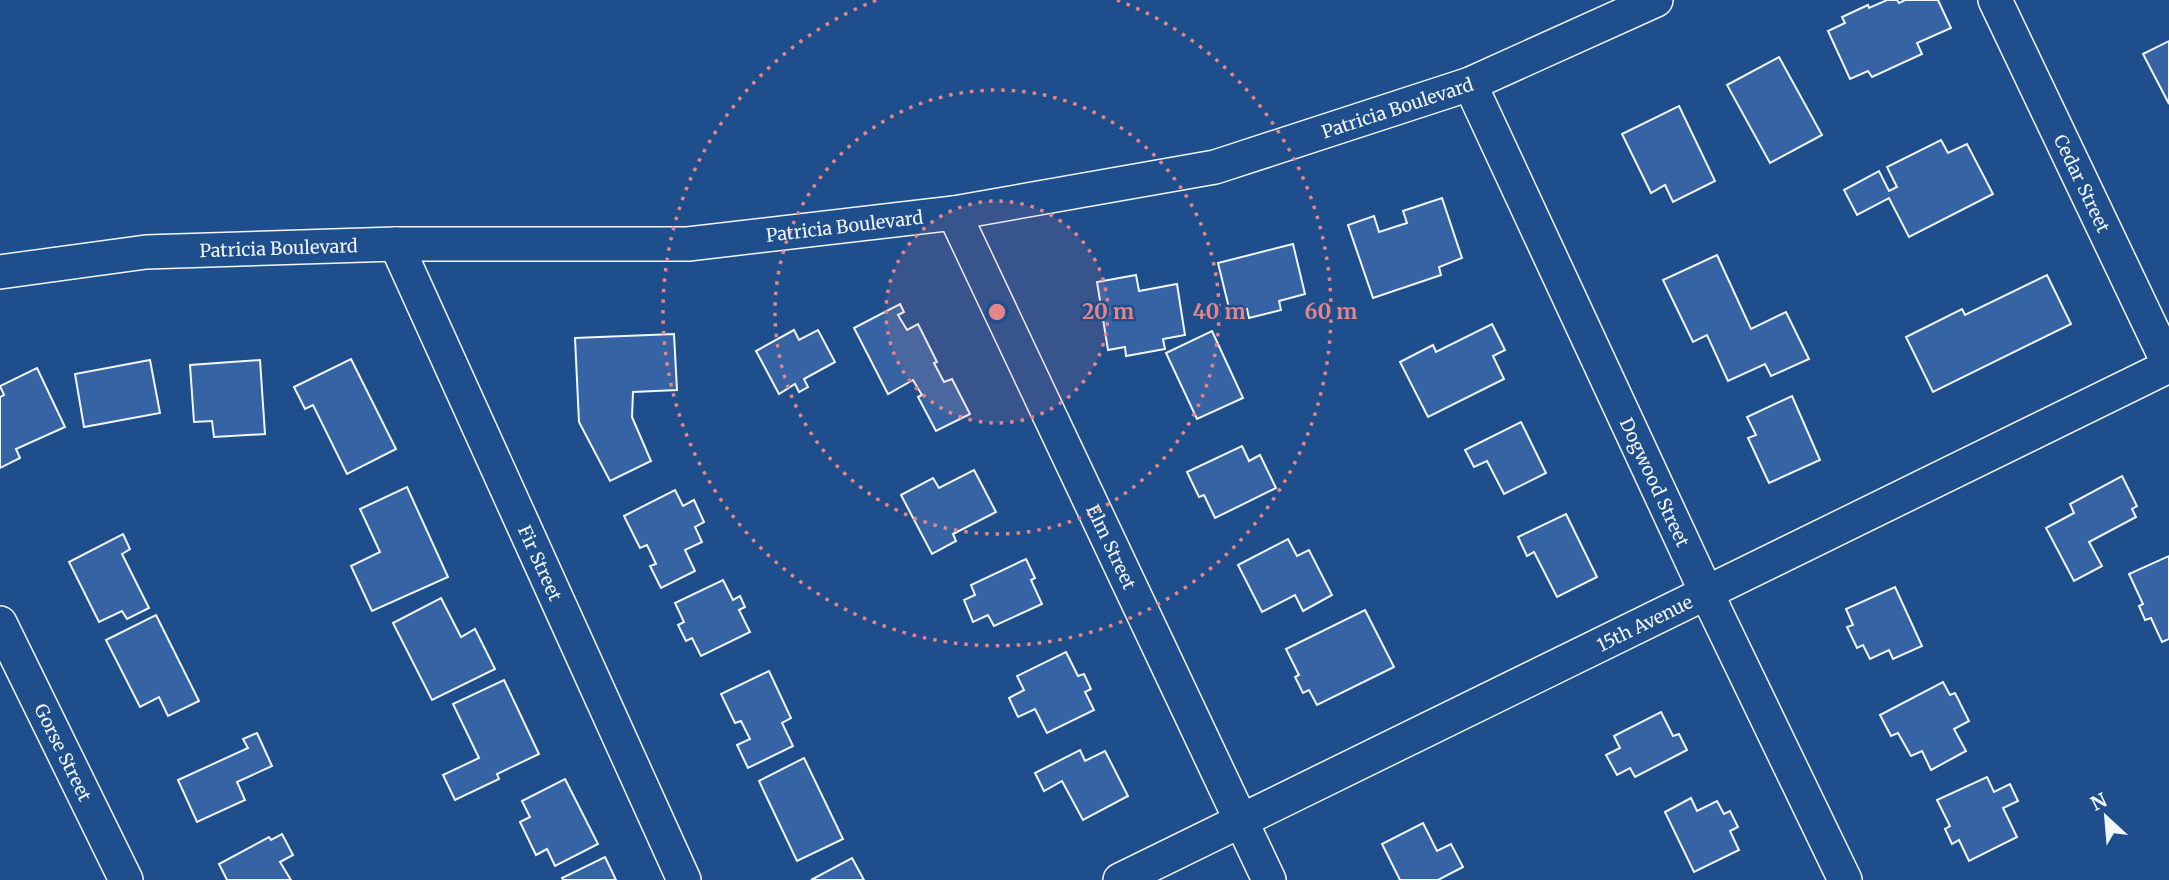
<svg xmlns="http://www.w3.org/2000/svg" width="2169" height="880" font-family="Merriweather,serif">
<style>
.building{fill:#3563a3;stroke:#f2f6ff;stroke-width:2}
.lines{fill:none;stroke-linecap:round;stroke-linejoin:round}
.street-casing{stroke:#f2f6ff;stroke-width:36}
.street{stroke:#1f4e8c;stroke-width:33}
.ring{fill:none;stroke:#e38589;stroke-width:3.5;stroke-dasharray:3.5 7}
.labels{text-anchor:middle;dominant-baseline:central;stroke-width:5;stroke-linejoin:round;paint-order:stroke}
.street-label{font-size:18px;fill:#f2f6ff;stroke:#1f4e8c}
.centre{fill:#e38589;stroke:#1f4e8c;stroke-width:3.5}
.ring-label{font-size:21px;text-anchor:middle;font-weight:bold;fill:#e38589;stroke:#1f4e8c;stroke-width:5;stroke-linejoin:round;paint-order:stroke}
</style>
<rect width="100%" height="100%" fill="#1f4e8c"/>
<g class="building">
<polygon points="1887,0 1897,0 1899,3 1905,0 1938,0 1951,28 1917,43 1922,54 1872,77 1868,71 1850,79 1828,31 1845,23 1842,17 1868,5 1869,8"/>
<polygon points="2169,41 2169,104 2143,54"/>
<polygon points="1779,57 1822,135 1770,163 1727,85"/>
<polygon points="1679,106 1715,181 1673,202 1665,185 1651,193 1622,134"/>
<polygon points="1941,140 1948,153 1967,144 1993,194 1909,237 1889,198 1857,215 1844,190 1879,171 1889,191 1897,187 1887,167"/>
<polygon points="1442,198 1462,258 1439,267 1441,275 1373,298 1348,225 1374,216 1379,232 1407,223 1403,211"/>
<polygon points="1293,244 1305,294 1279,301 1281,310 1249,318 1247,309 1230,312 1218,263"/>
<polygon points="1717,255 1751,329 1786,312 1809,359 1771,376 1765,364 1728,381 1707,335 1693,342 1663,280"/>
<polygon points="1136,275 1139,291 1177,284 1185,335 1163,339 1165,349 1126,356 1125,347 1108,350 1097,282"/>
<polygon points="2047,275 2071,324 1933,392 1906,337 1962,309 1965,315"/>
<polygon points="900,304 904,312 898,315 907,330 918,324 937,362 934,363 944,382 952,379 970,414 936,431 918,397 922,395 913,380 888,394 854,328"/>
<polygon points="1492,324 1505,350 1493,356 1504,379 1428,417 1400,362 1433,345 1436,352"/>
<polygon points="794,330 799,340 818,330 835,362 804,379 808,387 799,392 795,384 779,394 756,351"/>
<polygon points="1212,331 1243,398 1197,419 1166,353"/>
<polygon points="674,334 677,390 633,392 632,417 651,461 610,481 579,422 575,338"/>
<polygon points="351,359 396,449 347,474 313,405 305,409 294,387"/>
<polygon points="150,360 160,413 84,427 75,374"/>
<polygon points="260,360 265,434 214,437 212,421 194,422 190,365"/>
<polygon points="37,368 65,427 16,449 20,458 0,468 0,397 4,395 0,386"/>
<polygon points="1792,396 1820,460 1769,483 1748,438 1756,435 1747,417"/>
<polygon points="1521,422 1546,473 1504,494 1487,461 1474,467 1465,450"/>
<polygon points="1242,446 1249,461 1260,455 1276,488 1215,518 1204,495 1199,497 1187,472"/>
<polygon points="974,470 996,512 953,534 956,541 932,554 901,495 933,478 939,488"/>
<polygon points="2122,476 2137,506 2132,509 2136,517 2089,542 2102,566 2074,581 2046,528 2074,513 2070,504"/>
<polygon points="407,487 448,577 372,611 351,566 380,552 360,509"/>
<polygon points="675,490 683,506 694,500 704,522 695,527 702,542 685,550 695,571 661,588 650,566 656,564 647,545 640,548 624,516"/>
<polygon points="1566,514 1597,577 1557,597 1534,552 1527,556 1518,537"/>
<polygon points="123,534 130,549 122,554 149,608 127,619 122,611 99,622 69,562"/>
<polygon points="1288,539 1297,556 1309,550 1332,595 1303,611 1295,595 1262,612 1238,565"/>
<polygon points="2169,556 2169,639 2162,642 2151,618 2145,620 2139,606 2143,604 2129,574"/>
<polygon points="1026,559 1035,578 1031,580 1042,604 994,626 988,615 973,622 964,600 975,595 971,585"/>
<polygon points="723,580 733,600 740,596 745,607 739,610 750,632 701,656 692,638 686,641 678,625 684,622 675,603"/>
<polygon points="1895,587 1922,646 1893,659 1889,650 1870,659 1863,645 1857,648 1847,627 1853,625 1846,609"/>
<polygon points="441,598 461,637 475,629 495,669 432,700 393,623"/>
<polygon points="1365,610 1394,667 1317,705 1309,690 1303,693 1295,677 1299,675 1286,649"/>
<polygon points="156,615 199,701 168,716 159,697 140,707 106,640"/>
<polygon points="1066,652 1078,676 1084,674 1091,689 1085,692 1094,710 1047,733 1035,709 1018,717 1009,698 1024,690 1017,676"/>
<polygon points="769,671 791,718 782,723 793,746 748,768 737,745 750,739 741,721 735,723 721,694"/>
<polygon points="504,680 539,754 497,774 499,779 455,800 443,775 479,758 453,704"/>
<polygon points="1943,682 1950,695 1955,693 1969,721 1954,729 1966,751 1931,770 1922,751 1911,756 1898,733 1891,736 1880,715"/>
<polygon points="1661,712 1673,736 1679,734 1687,750 1635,777 1630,768 1617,775 1606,755 1620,748 1614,736"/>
<polygon points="257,733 272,766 237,782 245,800 197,822 178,780 248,748 243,739"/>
<polygon points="1080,750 1085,761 1105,751 1128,796 1083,820 1062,781 1044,791 1035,773"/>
<polygon points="804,758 843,839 797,861 759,781"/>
<polygon points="1987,777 1994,792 2010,784 2018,801 2003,808 2017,837 1969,861 1959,840 1952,844 1945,829 1950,826 1937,800"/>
<polygon points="565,779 598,844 555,866 547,849 536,855 520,822 530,817 522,801"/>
<polygon points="1691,798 1697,811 1717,801 1724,814 1730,811 1738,827 1730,831 1739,850 1694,872 1665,812"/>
<polygon points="1423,823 1437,851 1451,844 1463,867 1438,880 1400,880 1382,844"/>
<polygon points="282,834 293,855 280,862 291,880 227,880 219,864 269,837 271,840"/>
<polygon points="605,857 616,880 563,880 562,878"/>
<polygon points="852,858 864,880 811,880"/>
</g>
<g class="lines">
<g class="street-casing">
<g id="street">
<path id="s1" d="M1995 0 2169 365"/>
<path id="s2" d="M1470 84 1707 594 1845 880"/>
<path id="s3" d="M954 213 1269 880"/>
<path id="s4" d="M396 244 684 880"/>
<path id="s5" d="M0 272 146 252 396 244H688L954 213 1215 167 1470 84 1656 0"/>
<path id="s6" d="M0 623 126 880"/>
<path id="s7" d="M1120 880 2169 366"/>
</g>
</g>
<use href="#street" class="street"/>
</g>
<circle cx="997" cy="312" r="111" fill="#e38589" fill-opacity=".12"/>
<g class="ring">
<circle cx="997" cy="312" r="111"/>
<circle cx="997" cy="312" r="222"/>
<path d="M1117 0A334 334 0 1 1 877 0"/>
</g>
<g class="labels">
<g class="street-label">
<text stroke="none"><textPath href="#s5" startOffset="1414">Patricia Boulevard</textPath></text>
<text stroke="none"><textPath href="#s1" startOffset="203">Cedar Street</textPath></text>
<text stroke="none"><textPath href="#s5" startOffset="847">Patricia Boulevard</textPath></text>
<text stroke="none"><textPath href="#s5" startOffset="280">Patricia Boulevard</textPath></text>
<text stroke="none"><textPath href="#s2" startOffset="439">Dogwood Street</textPath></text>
<text stroke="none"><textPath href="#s3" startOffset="369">Elm Street</textPath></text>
<text stroke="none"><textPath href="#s4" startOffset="350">Fir Street</textPath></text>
<text stroke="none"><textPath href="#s7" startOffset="584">15th Avenue</textPath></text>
<text stroke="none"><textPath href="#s6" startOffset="144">Gorse Street</textPath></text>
</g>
</g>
<circle cx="997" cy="312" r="10" class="centre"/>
<g class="ring-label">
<text x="1108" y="319">20 m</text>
<text x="1219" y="319">40 m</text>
<text x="1331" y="319">60 m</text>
</g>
<g transform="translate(2106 817) rotate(334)" stroke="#1f4e8c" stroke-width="5" paint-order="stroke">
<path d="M0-5L12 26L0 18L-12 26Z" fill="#f2f6ff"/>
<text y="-10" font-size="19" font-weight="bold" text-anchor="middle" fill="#f2f6ff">N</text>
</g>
</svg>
